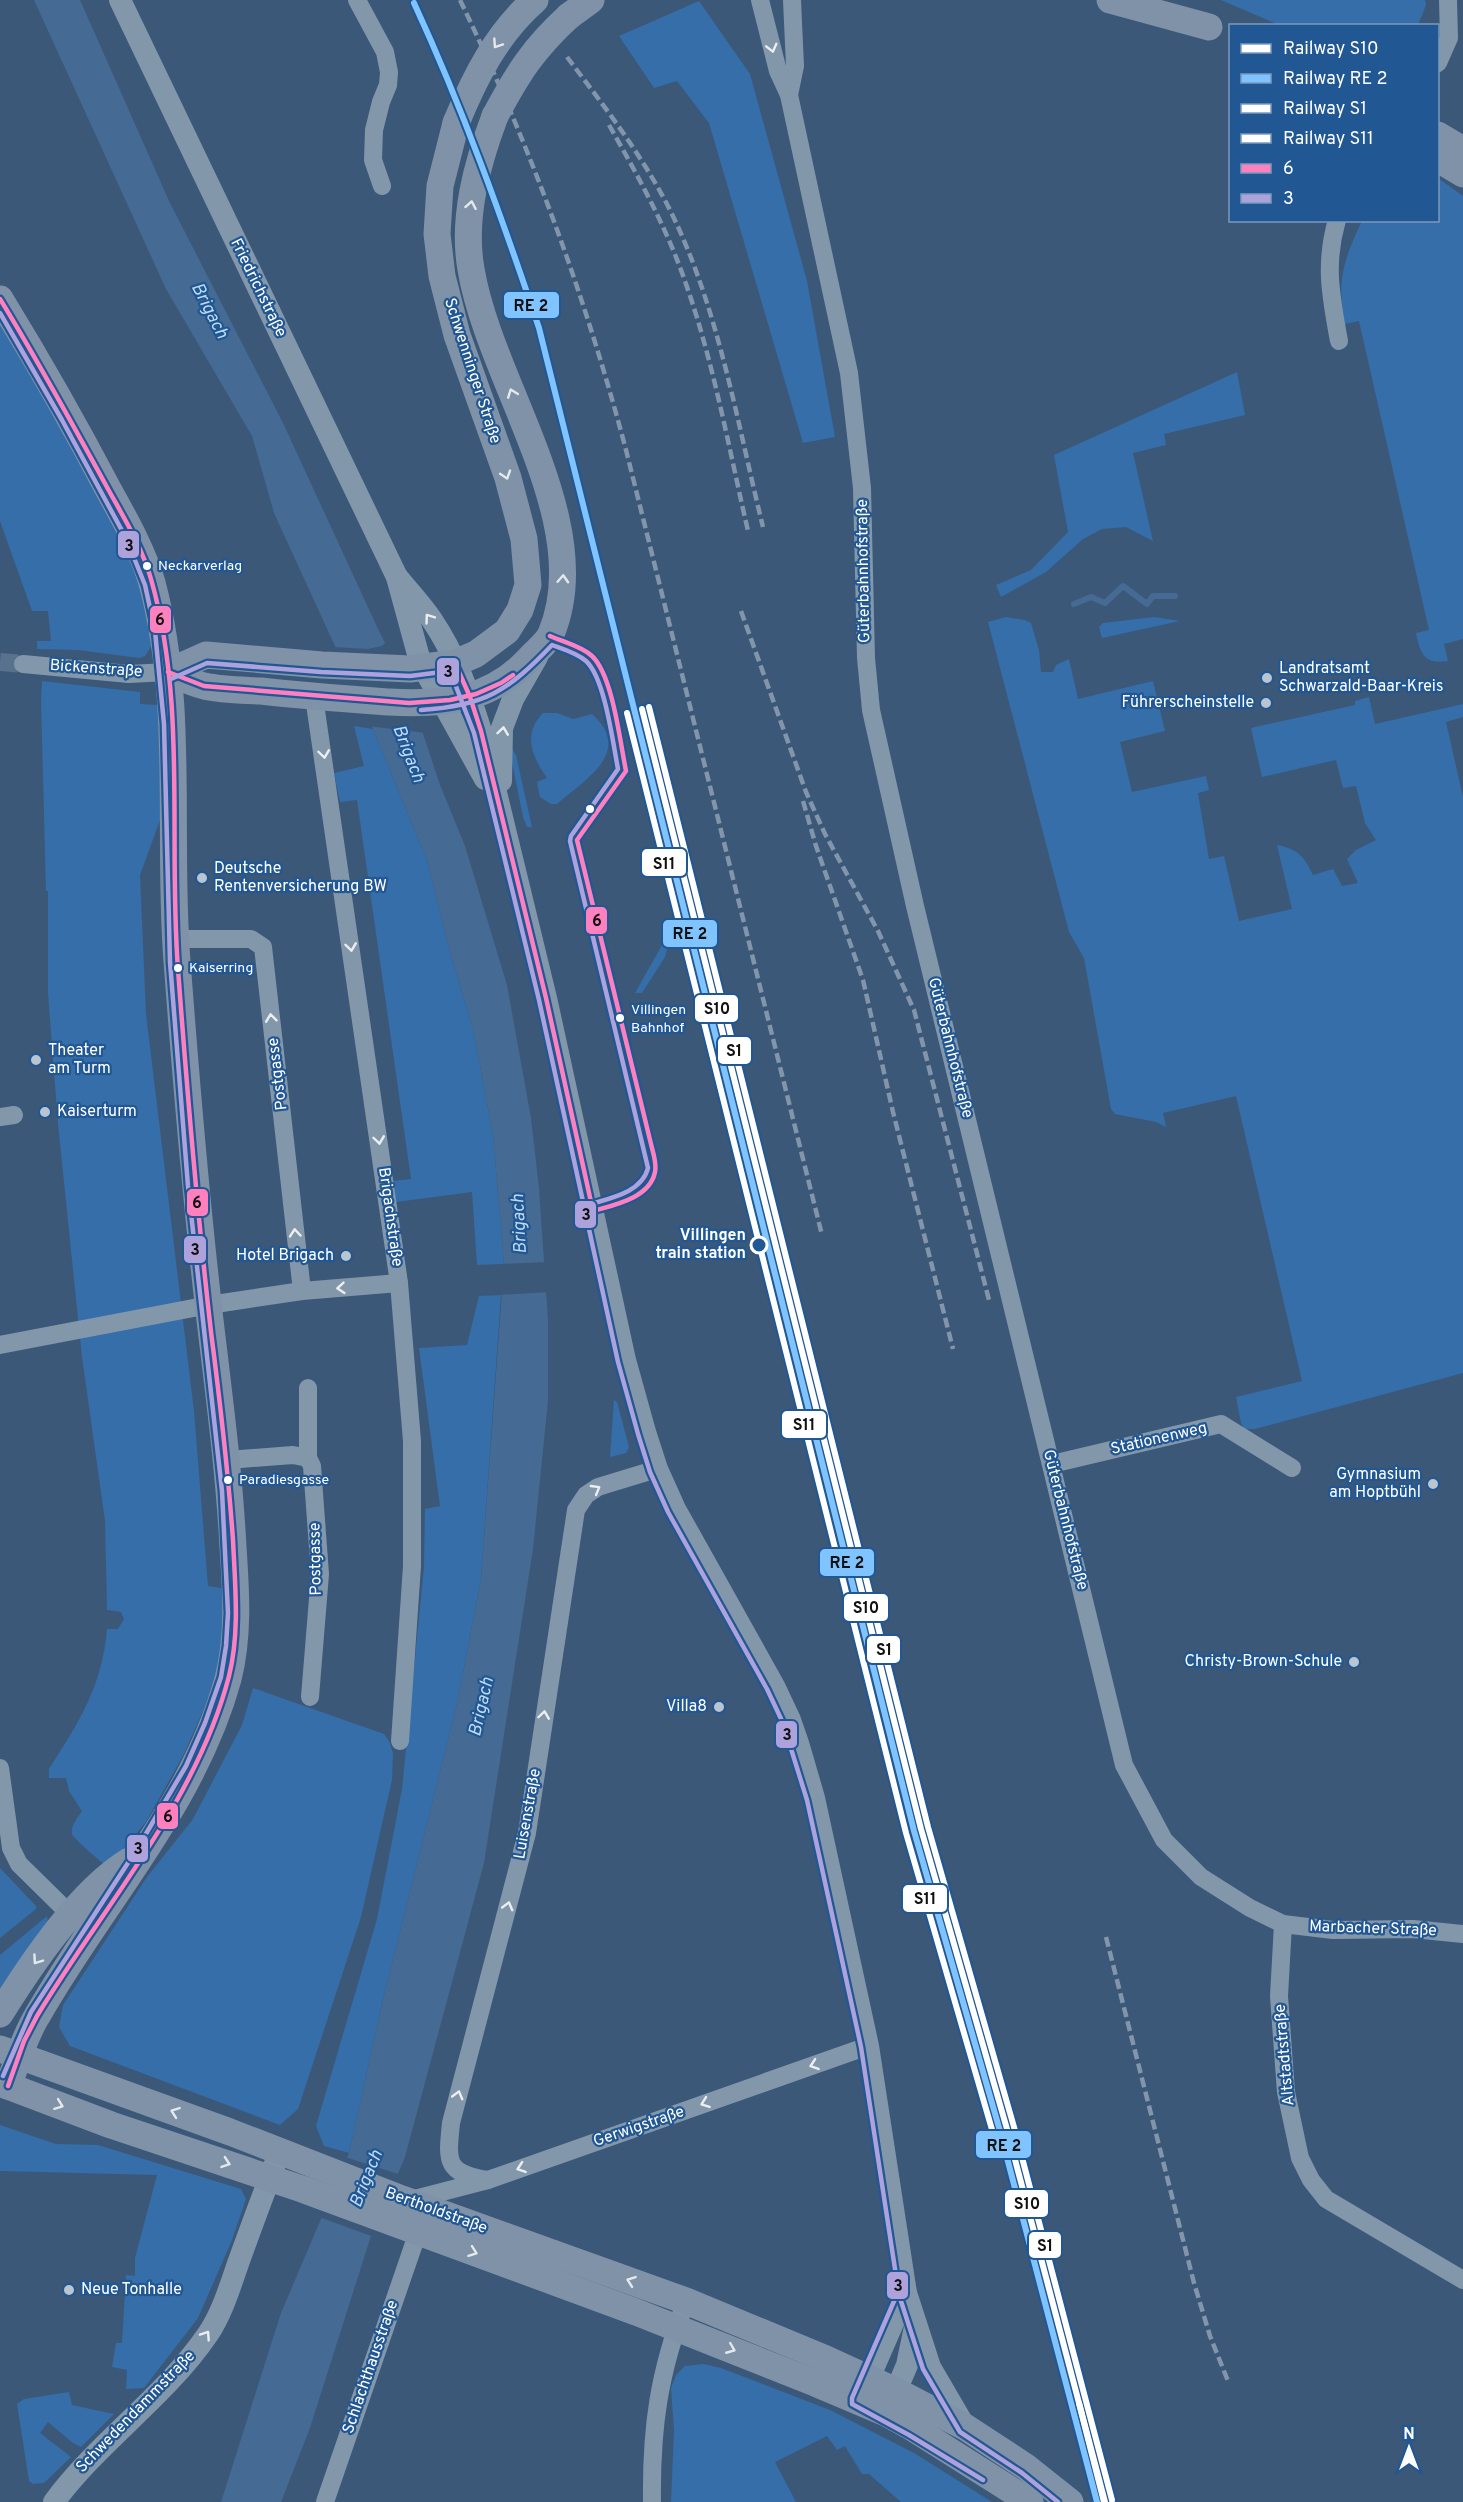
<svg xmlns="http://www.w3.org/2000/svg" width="1463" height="2502" font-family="Overpass,sans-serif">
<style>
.green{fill:#356ea9}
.water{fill:#456a93}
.pier{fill:#3b5879}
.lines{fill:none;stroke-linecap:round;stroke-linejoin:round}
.stream{stroke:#456a93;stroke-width:6}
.minor-tunnel{stroke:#58718d;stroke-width:18;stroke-dasharray:18 9;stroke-linecap:butt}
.minor{stroke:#8397ab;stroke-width:18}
.tertiary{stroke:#8397ab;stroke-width:22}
.secondary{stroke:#7f92a8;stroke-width:27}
.rail{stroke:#8295ab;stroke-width:4.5;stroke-dasharray:10 4.5;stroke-linecap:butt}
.secondary-bridge{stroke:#7f92a8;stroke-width:27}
.bus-1-casing{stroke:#215793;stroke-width:9}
.bus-2-casing{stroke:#215793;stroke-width:9}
.bus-1{stroke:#ff80be;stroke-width:4.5}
.bus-2{stroke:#aea2dd;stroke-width:4.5}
.rail-1-casing{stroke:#215793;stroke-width:10}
.rail-2-casing{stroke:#215793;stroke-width:10}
.rail-3-casing{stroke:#215793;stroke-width:10}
.rail-4-casing{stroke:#215793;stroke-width:10}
.rail-1{stroke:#fff;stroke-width:6}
.rail-2{stroke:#80c4ff;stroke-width:6}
.rail-3{stroke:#fff;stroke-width:6}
.rail-4{stroke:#fff;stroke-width:6}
.oneway{stroke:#e5e9ee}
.oneway2{stroke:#eceff2}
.bus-dot{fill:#fff;stroke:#215793;stroke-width:2}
.poi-dot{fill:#bac5d0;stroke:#215793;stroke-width:2}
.stop-dot{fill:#215793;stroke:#fff;stroke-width:3}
.labels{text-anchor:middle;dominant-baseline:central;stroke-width:4.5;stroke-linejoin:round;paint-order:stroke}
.bus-label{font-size:14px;fill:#fff;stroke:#215793;text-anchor:start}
.street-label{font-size:16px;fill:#fff;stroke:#215793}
.poi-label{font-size:16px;fill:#fff;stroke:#215793;text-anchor:start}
.stop-label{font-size:16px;font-weight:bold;fill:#fff;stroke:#215793;text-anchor:end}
.water-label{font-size:18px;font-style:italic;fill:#bfdaf4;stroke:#215793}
.line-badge{stroke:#215793;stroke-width:2}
.pale-badge-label{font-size:16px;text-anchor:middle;font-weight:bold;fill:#111}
</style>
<rect width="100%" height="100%" fill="#3b5879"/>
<g class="green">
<polygon points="1221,0 1425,0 1426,5 1418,25 1279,25"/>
<polygon points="699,1 750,74 807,281 835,437 803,443 709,123 677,81 654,88 619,36"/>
<path d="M1438 178 1463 196V639L1444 644 1448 661C1425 665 1420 654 1416 633L1429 630 1359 321 1345 324C1336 282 1344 258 1362 221L1438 220Z"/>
<polygon points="0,323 118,528 146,592 155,640 145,656 139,658 78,650 37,649 37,641 51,641 48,611 32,611 0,521"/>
<polygon points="1237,372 1245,415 1164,434 1166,445 1133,453 1153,541 1126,527 1102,529 1083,539 1046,572 1001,597 996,585 1031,570 1068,532 1054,455"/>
<path d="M1006 617 1025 620 1031 623 1039 650 1041 672H1053L1056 665 1069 659 1078 699 1153 681 1165 731 1120 742 1132 792 1206 776 1209 790 1198 793 1209 859 1224 856 1239 921 1292 909 1277 845C1298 849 1304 856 1313 875L1333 869 1342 886 1358 883 1347 859 1356 850 1376 840 1365 823 1356 786 1343 788 1336 760 1262 777 1251 728 1355 705V701L1369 697 1375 724 1463 704V717L1446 722 1463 797V1373L1255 1429H1245L1241 1423 1236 1397 1302 1381 1236 1096 1163 1113 1166 1127 1156 1122 1115 1114 1111 1109 1084 958 1069 932 988 622Z"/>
<polygon points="1154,617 1180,621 1102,638 1099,627 1103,623"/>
<path d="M42 681 140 692V704L161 705 164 809 140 875 146 1014 194 1411 208 1586 227 1589 219 1669 207 1702 184 1754 146 1822 108 1867C102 1863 73 1838 72 1834 70 1827 78 1817 82 1811L69 1791 66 1778H49V1769C79 1722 102 1687 107 1629H118L124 1619 121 1612 107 1610 105 1521 82 1357 58 1124 48 993V891H46L41 700Z"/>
<path d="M543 713H557L573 719 592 714C635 752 583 781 557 804H551L540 797 537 782 547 778C532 756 522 735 543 713Z"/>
<polygon points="354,726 373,729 428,863 448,945 473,1029 493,1135 504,1264 477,1265 472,1192 396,1202 393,1181 411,1179 357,800 340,802 334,773 364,766"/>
<polygon points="512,748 516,755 532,827 527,827 523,817 511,757"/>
<polygon points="666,938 669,942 665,957 642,993 635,993"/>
<polygon points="501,1295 481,1579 458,1699 384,1995 349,2153 324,2146 316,2126 377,1919 402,1789 424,1567 425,1509 440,1506 419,1348 467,1345 479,1296"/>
<polygon points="614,1400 617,1402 629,1447 626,1453 610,1457"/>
<polygon points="253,1688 384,1734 389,1741 393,1753 392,1780 361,1917 298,2109 280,2125 70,2046 59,2027 63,2005 147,1877 193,1819 242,1725"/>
<polygon points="0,1868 36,1906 36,1909 0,1938"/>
<polygon points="47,1916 48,1923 0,1996 0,1955"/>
<polygon points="0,2125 56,2144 98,2145 241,2189 246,2199 232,2240 198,2318 144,2388 126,2389 127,2370 112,2367 116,2343 122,2343 126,2275 135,2276 135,2258 157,2175 0,2171"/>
<polygon points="704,2364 721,2368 830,2410 914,2453 992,2502 901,2502 869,2474 862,2474 845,2446 837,2450 827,2436 775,2462 796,2502 671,2502 674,2430 671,2388 676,2375 685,2366"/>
<polygon points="69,2392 72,2405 114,2414 81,2447 73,2443 48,2422 40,2433 71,2457 44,2483 33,2484 29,2481 17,2404 24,2399"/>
</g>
<polygon class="water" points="34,0 80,0 170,203 283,423 379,631 409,691 440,785 465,846 507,985 531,1118 539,1188 548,1320 548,1401 533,1549 484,1863 405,2157 370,2239 310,2428 281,2502 221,2502 281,2313 349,2153 384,1995 458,1699 481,1579 504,1264 493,1135 473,1029 448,945 428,863 373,729 274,513 252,436 166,289"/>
<g class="pier">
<polygon points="387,641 412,689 426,733 368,726 333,647 368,649 382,646"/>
<polygon points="547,1262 549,1292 498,1295 501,1264"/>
<polygon points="345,2157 401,2175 374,2237 319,2217"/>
</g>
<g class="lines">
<polyline class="stream" points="1074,604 1091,597 1105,603 1123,586 1147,604 1153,596 1175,596"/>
<polyline class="minor-tunnel" points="0,662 23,664"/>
<g class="minor">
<polyline points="357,0 385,52 389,72 388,85 381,102 374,130 373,160 382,186"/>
<polyline points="760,0 778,71 789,95 849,373 862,488 866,658 871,710 915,906 1124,1765 1164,1840 1201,1877 1250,1908 1283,1924 1333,1930 1413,1929 1463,1934"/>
<polyline points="1438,63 1449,38 1448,0"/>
<polyline points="789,95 795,66 792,0"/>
<path d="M1337 220C1324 264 1331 297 1339 341"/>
<polyline points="23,664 129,674 168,672"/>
<polyline points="314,697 399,1283 412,1441 412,1566 400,1741"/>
<polyline points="175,939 251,939 263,947 302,1291"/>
<polyline points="0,1117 14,1115"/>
<polyline points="0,1345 209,1305 302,1291 399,1283"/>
<polyline points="308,1388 308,1458 312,1466 320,1574 310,1697"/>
<polyline points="228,1460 293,1455 308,1458"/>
<polyline points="1052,1464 1221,1424 1292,1468"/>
<polyline points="0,1768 11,1848 19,1864 77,1921"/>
<polyline points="1283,1924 1279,1996 1286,2092 1300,2158 1311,2180 1326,2199 1463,2280"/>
<path d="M488 2180C445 2173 447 2162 451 2123L527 1833 576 1510 586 1495 598 1487 657 1469"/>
<polyline points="407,2201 488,2180 868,2046"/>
<polyline points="325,2502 418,2232"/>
<path d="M652 2502C651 2426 659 2373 686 2301"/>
</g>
<g class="tertiary">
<polyline points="120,0 397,577 418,654 423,667 485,779"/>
<path d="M397 577C409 591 422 605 432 620 455 654 469 693 481 731L546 998 625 1360 645 1432 657 1469 675 1509 774 1686 790 1720 798 1743 814 1798 868 2046 906 2293 930 2367 965 2427"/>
<polyline points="501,781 502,728 513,699 537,657"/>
<polyline points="862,2394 906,2293"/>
<polyline points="890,2405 907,2365 915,2327"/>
<path d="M54 2502C99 2441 165 2397 208 2334 223 2312 231 2283 240 2258 253 2222 266 2187 280 2151"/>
</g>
<g class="secondary">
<polyline points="1110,0 1209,27"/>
<polyline points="569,16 591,0"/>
<polyline points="1438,135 1463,150"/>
<polyline points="1438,159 1463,174"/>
<path d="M0 299C38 361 74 424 108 489 124 518 143 551 152 583 185 706 167 836 177 961 186 1081 196 1201 210 1320 219 1396 229 1471 233 1547 236 1591 239 1636 228 1679 193 1806 101 1903 37 2016 24 2037 17 2063 8 2086"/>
<path d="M168 672C180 677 192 683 204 686 222 690 243 690 261 691 304 696 347 699 389 702 444 705 490 701 529 659 536 651 547 643 551 634 598 523 489 381 471 269 462 218 477 164 495 116"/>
<polyline points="168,672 206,655 322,665 410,669 455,663 476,654 507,631 520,610 528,585 524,539 508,478 457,335 442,276 437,234 440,186 456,123"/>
<path d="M0 2014C31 1964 79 1892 129 1861"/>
<polyline points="0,2049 230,2132 402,2199 686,2301 826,2359 896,2391 965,2427 1026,2467 1070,2502"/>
<polyline points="0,2083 111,2125 302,2189 636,2312 815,2383 886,2413 913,2428 1030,2502"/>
</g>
<g class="rail">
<path d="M460 0C530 145 585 295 626 450L822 1235"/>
<path d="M567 57C604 106 643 156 671 212 719 310 737 422 763 527"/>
<path d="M609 125C638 176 667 228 686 284 714 364 729 449 748 531"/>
<polyline points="741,611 806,792 825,834 878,931 914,1010 989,1300"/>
<polyline points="803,801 816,846 863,980 893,1112 953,1349"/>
<polyline points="1106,1937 1194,2283 1210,2336 1228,2381"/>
</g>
<g class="secondary-bridge">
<path d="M495 116C518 73 533 49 569 16"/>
<path d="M456 123C475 77 497 33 535 0"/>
</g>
<g class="bus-1-casing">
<g id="bus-1">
<path d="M0 299C38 361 73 425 108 489 124 518 142 547 151 579 187 705 168 840 178 969 187 1090 197 1211 211 1332 220 1401 228 1471 233 1540 235 1585 240 1632 229 1676 197 1801 102 1908 37 2016L24 2041 8 2086"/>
<path d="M550 636C563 642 581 646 592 656 613 676 620 742 626 771L577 840 651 1144C653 1153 657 1163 655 1172 650 1198 614 1205 593 1211"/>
<polyline points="455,663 470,697 481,731 546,998 593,1211"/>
<polyline points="168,672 204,686 409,703 450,700 476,694 501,683 513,675"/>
</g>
</g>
<g class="bus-2-casing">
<g id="bus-2">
<polyline points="0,313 62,420 126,538 145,585 155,631 164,724 170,962 188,1186 222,1491 228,1613 226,1646 221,1677 205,1723 186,1766 137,1849 31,2012 3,2076"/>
<polyline points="171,679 207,663 321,672 410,676 450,671 474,733 539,1000 618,1362 638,1434 650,1472 668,1512 767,1689 783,1723 807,1800 861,2047 899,2295 923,2369 960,2432 1022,2473 1058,2502"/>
<path d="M421 710C485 706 508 691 552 645 563 649 577 653 586 661 605 678 613 744 618 769L571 836 570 841 648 1168C642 1192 611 1198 591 1204"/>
<polyline points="895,2272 898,2292 852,2398 852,2404 909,2435 983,2480"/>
</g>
</g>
<use href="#bus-1" class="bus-1"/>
<use href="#bus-2" class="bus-2"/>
<g class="rail-1-casing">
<polyline id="rail-1" points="642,709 921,1829 1007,2129 1105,2502"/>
</g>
<g class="rail-2-casing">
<path id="rail-2" d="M414 3C463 109 502 218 539 328L914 1831 1000 2131 1097 2502"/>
</g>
<g class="rail-3-casing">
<polyline id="rail-3" points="649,707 928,1827 1014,2127 1112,2500"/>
</g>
<g class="rail-4-casing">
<g id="rail-4">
<polyline points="627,713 906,1833 993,2133"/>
<polyline points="1079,2403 1104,2502"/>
</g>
</g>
<use href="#rail-1" class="rail-1"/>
<use href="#rail-2" class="rail-2"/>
<use href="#rail-3" class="rail-3"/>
<use href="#rail-4" class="rail-4"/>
</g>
<defs><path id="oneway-chevron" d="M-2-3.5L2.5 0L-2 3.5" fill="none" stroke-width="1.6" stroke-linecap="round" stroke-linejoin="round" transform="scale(1.5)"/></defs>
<g class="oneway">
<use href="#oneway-chevron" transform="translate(497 44) rotate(124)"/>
<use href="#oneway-chevron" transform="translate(471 205) rotate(-80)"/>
<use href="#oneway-chevron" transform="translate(512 393) rotate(-111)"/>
<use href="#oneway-chevron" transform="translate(506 475) rotate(72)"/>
<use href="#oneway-chevron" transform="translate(563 579) rotate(-87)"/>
<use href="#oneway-chevron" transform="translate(37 1960) rotate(125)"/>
<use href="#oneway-chevron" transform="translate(59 2105) rotate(21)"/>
<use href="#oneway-chevron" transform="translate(175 2112) rotate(-160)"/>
<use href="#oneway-chevron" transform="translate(226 2163) rotate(19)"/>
<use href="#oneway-chevron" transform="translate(473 2252) rotate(20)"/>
<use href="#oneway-chevron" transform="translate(631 2281) rotate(-160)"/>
<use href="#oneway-chevron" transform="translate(731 2349) rotate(22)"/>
</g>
<g class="oneway2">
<use href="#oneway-chevron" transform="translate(772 48) rotate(76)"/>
<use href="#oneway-chevron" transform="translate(429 618) rotate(-126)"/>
<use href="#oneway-chevron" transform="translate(503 731) rotate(-82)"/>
<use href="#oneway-chevron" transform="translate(324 754) rotate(82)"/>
<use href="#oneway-chevron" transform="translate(351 947) rotate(82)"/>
<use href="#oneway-chevron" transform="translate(271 1018) rotate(-97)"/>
<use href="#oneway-chevron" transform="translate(379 1140) rotate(82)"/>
<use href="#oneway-chevron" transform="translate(295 1233) rotate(-95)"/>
<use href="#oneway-chevron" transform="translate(341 1288) rotate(175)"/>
<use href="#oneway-chevron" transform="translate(596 1489) rotate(-30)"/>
<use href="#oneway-chevron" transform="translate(544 1715) rotate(-82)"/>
<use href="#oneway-chevron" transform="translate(508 1906) rotate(-75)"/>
<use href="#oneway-chevron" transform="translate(814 2065) rotate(161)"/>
<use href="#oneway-chevron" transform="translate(458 2095) rotate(-75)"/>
<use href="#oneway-chevron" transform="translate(705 2103) rotate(160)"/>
<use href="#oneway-chevron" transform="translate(521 2168) rotate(161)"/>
<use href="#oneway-chevron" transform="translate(206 2335) rotate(-56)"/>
</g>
<g class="bus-dot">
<circle cx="147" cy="566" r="5"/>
<circle cx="590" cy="809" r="5"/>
<circle cx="178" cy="968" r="5"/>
<circle cx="620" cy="1018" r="5"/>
<circle cx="228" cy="1480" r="5"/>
</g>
<g class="poi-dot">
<circle cx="1267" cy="678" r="6"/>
<circle cx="1266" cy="703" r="6"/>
<circle cx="202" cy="878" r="6"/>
<circle cx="36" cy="1060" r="6"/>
<circle cx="45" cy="1112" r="6"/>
<circle cx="346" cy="1256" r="6"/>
<circle cx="1433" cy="1484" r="6"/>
<circle cx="1354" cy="1662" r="6"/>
<circle cx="719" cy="1707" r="6"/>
<circle cx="69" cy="2290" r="6"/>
</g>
<circle class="stop-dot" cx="759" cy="1245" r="8"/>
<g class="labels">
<g class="bus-label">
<text x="158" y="566">Neckarverlag</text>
<text x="189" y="968">Kaiserring</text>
<text x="631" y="1010">Villingen<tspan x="631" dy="18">Bahnhof</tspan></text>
<text x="239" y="1480">Paradiesgasse</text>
</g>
<g class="street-label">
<text transform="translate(258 288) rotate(64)">Friedrichstraße</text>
<text transform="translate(472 371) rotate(72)">Schwenninger Straße</text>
<text transform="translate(864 571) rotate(-91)">Güterbahnhofstraße</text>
<text transform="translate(96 669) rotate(4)">Bickenstraße</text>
<text transform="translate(950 1048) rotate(76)">Güterbahnhofstraße</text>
<text transform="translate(278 1074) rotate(-97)">Postgasse</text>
<text transform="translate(390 1217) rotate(82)">Brigachstraße</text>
<text transform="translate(1159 1439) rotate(-13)">Stationenweg</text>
<text transform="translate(1065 1520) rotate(76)">Güterbahnhofstraße</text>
<text transform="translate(316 1559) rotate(-91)">Postgasse</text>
<text transform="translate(528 1814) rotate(-80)">Luisenstraße</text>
<text transform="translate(1373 1929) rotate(2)">Marbacher Straße</text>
<text transform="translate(1285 2055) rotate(-95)">Altstadtstraße</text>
<text transform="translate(639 2127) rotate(-19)">Gerwigstraße</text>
<text transform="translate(436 2211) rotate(20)">Bertholdstraße</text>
<text transform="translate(371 2367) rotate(-71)">Schlachthausstraße</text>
<text transform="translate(136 2412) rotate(-46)">Schwedendammstraße</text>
</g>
<g class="poi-label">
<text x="1279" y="669">Landratsamt<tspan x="1279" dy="18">Schwarzald-Baar-Kreis</tspan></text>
<text x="1254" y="703" text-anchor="end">Führerscheinstelle</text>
<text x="214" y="869">Deutsche<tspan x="214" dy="18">Rentenversicherung BW</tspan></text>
<text x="48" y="1051">Theater<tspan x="48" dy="18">am Turm</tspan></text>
<text x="57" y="1112">Kaiserturm</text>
<text x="334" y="1256" text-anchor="end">Hotel Brigach</text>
<text x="1421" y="1475" text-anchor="end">Gymnasium<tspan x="1421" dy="18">am Hoptbühl</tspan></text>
<text x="1342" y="1662" text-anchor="end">Christy-Brown-Schule</text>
<text x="707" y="1707" text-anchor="end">Villa8</text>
<text x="81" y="2290">Neue Tonhalle</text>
</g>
<g class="stop-label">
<text x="746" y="1236">Villingen<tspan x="746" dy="18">train station</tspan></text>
</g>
<g class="water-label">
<text transform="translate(209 311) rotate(63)">Brigach</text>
<text transform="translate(408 754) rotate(69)">Brigach</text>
<text transform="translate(520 1224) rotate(-93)">Brigach</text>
<text transform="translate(482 1707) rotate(-77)">Brigach</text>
<text transform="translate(367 2179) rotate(-68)">Brigach</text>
</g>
</g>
<g class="line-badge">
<rect x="503" y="291" width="57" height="28" rx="6" fill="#80c4ff"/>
<rect x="117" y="530" width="23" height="29" rx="6" fill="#aea2dd"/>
<rect x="149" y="605" width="23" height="29" rx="6" fill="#ff80be"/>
<rect x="436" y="657" width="24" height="29" rx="6" fill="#aea2dd"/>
<rect x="641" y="848" width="46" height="29" rx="6" fill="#fff"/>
<rect x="585" y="906" width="23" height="29" rx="6" fill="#ff80be"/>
<rect x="662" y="919" width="56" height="29" rx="6" fill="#80c4ff"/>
<rect x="694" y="994" width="45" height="29" rx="6" fill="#fff"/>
<rect x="717" y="1036" width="35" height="29" rx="6" fill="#fff"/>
<rect x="186" y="1188" width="23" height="29" rx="6" fill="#ff80be"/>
<rect x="574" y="1200" width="23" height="29" rx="6" fill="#aea2dd"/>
<rect x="183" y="1235" width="24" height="29" rx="6" fill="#aea2dd"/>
<rect x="781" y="1410" width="46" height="29" rx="6" fill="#fff"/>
<rect x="819" y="1548" width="56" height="29" rx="6" fill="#80c4ff"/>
<rect x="843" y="1593" width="46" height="29" rx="6" fill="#fff"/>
<rect x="866" y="1635" width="35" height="29" rx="6" fill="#fff"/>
<rect x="775" y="1720" width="23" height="29" rx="6" fill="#aea2dd"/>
<rect x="156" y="1802" width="23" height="28" rx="6" fill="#ff80be"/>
<rect x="126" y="1834" width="23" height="29" rx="6" fill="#aea2dd"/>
<rect x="902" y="1884" width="46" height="29" rx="6" fill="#fff"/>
<rect x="975" y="2130" width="57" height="29" rx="6" fill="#80c4ff"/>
<rect x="1004" y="2189" width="45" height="29" rx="6" fill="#fff"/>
<rect x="1028" y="2231" width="34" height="28" rx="6" fill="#fff"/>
<rect x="886" y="2271" width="23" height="29" rx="6" fill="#aea2dd"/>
</g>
<g class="pale-badge-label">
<text x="531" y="311">RE 2</text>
<text x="129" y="551">3</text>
<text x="160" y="625">6</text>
<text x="448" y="677">3</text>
<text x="664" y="869">S11</text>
<text x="597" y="926">6</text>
<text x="690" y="939">RE 2</text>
<text x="717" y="1014">S10</text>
<text x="734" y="1056">S1</text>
<text x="197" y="1208">6</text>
<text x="586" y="1220">3</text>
<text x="195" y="1255">3</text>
<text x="804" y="1430">S11</text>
<text x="847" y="1568">RE 2</text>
<text x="866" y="1613">S10</text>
<text x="884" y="1655">S1</text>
<text x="787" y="1740">3</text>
<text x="168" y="1822">6</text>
<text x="138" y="1854">3</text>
<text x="925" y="1904">S11</text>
<text x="1004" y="2151">RE 2</text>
<text x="1027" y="2209">S10</text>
<text x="1045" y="2251">S1</text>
<text x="898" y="2291">3</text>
</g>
<rect x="1229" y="24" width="210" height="198" fill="#215793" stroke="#7a9abe" stroke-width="1.5"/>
<rect x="1241" y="44" width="30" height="9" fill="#ffffff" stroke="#7a9abe" stroke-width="1.5"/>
<text x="1283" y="54" font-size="18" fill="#ffffff">Railway S10</text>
<rect x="1241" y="74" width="30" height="9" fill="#80c4ff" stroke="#7a9abe" stroke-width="1.5"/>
<text x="1283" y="84" font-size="18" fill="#ffffff">Railway RE 2</text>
<rect x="1241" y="104" width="30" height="9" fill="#ffffff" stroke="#7a9abe" stroke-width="1.5"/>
<text x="1283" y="114" font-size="18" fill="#ffffff">Railway S1</text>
<rect x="1241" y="134" width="30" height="9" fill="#ffffff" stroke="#7a9abe" stroke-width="1.5"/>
<text x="1283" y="144" font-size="18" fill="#ffffff">Railway S11</text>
<rect x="1241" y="164" width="30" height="9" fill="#ff80be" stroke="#7a9abe" stroke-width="1.5"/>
<text x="1283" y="174" font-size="18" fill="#ffffff">6</text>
<rect x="1241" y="194" width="30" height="9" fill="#aea2dd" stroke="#7a9abe" stroke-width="1.5"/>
<text x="1283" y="204" font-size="18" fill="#ffffff">3</text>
<g transform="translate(1409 2448)" stroke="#215793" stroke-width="4.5" paint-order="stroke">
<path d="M0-4.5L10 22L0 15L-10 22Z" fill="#ffffff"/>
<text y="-9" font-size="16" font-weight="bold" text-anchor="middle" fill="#ffffff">N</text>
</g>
</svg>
